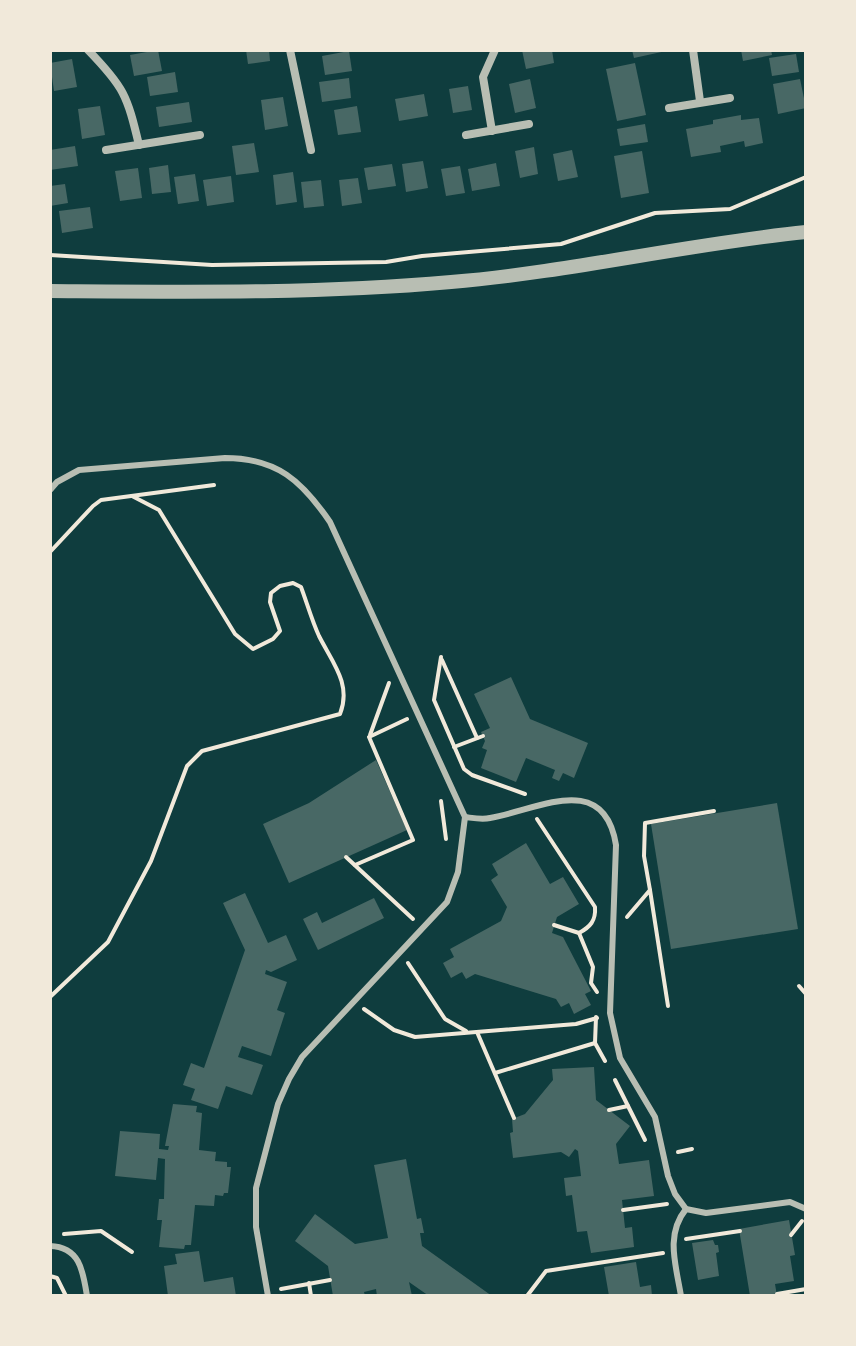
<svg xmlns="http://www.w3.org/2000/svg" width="856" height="1346" font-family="Montserrat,sans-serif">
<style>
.building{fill:#486865}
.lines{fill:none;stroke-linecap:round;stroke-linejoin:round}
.path{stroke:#f1e9da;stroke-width:4}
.service{stroke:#b8beb3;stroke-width:6}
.minor{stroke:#b8beb3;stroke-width:8}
.tertiary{stroke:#b8beb3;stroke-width:14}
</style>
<rect width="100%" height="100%" fill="#0f3d3e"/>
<g class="building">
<polygon points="158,50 162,71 134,76 130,55"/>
<polygon points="246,50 269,50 270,61 248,64"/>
<polygon points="522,50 552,50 554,63 526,69"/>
<polygon points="632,50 666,50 666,51 634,58"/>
<polygon points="741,50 771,50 772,55 743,61"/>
<polygon points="349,51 352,71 325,75 322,56"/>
<polygon points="796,54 799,72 772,76 769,58"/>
<polygon points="72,59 77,87 54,91 50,63"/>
<polygon points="635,63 646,115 617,121 606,69"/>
<polygon points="175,72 178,92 150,96 147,77"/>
<polygon points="349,78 351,98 322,102 319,82"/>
<polygon points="530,79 536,108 515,113 509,84"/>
<polygon points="800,79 806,108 778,114 773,84"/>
<polygon points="468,86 472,110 453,113 449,89"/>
<polygon points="424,94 428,116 399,121 395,99"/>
<polygon points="283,97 288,126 265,130 261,100"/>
<polygon points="189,102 192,122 159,127 156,107"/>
<polygon points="100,106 105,135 82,139 78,109"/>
<polygon points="357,106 361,132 338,135 334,110"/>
<polygon points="741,115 741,120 759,118 763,143 745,147 744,141 720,146 721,152 691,157 686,129 713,124 713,120"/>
<polygon points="645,124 648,142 620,146 617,129"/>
<polygon points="254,143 259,172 236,175 232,146"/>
<polygon points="75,146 78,166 50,170 50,150"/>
<polygon points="534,147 538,174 520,178 515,151"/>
<polygon points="572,150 578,177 558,181 553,154"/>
<polygon points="642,151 649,193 621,198 614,156"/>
<polygon points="423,161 428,188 406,192 402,164"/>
<polygon points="496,163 500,186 472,191 468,169"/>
<polygon points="392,164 396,186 368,190 364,168"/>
<polygon points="168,165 171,192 152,194 149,168"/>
<polygon points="460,166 465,193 446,196 441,169"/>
<polygon points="138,168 142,198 120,201 115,171"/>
<polygon points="293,172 297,202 276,205 273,175"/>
<polygon points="195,174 199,201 178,204 174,177"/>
<polygon points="231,176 234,202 207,206 203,180"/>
<polygon points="358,178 362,203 342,206 339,180"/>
<polygon points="321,180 324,206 304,208 301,182"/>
<polygon points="65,184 68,203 50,206 50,186"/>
<polygon points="90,207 93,228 62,233 59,211"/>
<polygon points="511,677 530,719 588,743 574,778 563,773 559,781 552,778 555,770 526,758 516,782 481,768 487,750 482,748 485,741 481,732 490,728 474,694"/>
<polygon points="376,760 407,830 289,883 263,824 309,803"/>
<polygon points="777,803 798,929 671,949 651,824"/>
<polygon points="526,843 550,884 563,877 579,904 557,917 552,933 563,937 591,991 585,994 591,1005 574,1014 569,1003 561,1007 556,999 475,974 466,979 462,972 451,978 443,963 454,957 450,949 501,921 507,907 491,880 498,875 492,864"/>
<polygon points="245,893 268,943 286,935 297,960 271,972 266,970 265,974 287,982 277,1010 285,1013 271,1056 242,1046 238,1057 263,1065 252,1095 226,1086 218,1109 191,1100 195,1089 183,1085 191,1063 204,1068 245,950 223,903"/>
<polygon points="374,898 384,918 318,950 303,919 317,912 322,923"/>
<polygon points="594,1067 596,1100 630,1126 616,1144 619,1164 649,1160 654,1196 622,1200 625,1228 632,1227 634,1247 591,1253 587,1231 577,1232 572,1195 566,1196 564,1178 581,1176 578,1151 575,1149 569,1157 561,1152 513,1158 510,1133 513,1132 512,1119 525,1114 553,1080 552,1069"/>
<polygon points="173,1104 197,1106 196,1112 202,1113 199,1150 216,1152 215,1161 227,1162 227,1167 231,1167 228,1193 224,1193 223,1196 215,1195 214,1206 195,1205 191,1245 185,1245 184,1249 159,1247 162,1220 157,1220 159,1199 164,1199 165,1159 158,1158 156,1180 115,1176 120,1131 160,1134 159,1149 168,1150 169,1146 165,1146"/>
<polygon points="406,1159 417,1219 421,1218 424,1233 420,1233 422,1246 492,1296 429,1296 409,1282 412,1296 377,1296 376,1289 364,1292 365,1296 333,1296 328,1266 295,1241 315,1214 355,1244 388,1238 374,1165"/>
<polygon points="789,1220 795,1255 790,1256 794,1281 775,1284 777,1296 750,1296 739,1229"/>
<polygon points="713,1240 715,1245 718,1245 719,1252 716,1253 719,1276 698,1280 692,1243"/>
<polygon points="199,1251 204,1282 233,1277 236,1296 168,1296 164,1266 177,1264 175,1254"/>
<polygon points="636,1262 640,1287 651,1285 652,1296 609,1296 604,1267"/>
</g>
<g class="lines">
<g class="path">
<polyline points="50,255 212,265 386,262 422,256 561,244 655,213 730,209 806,177"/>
<polyline points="50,552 93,506 101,500 214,485"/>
<polyline points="441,657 434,700 464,769 472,775 525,794"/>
<polyline points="442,660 477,738"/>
<polyline points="370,735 389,683"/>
<polyline points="454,747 483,736"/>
<polyline points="441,801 446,839"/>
<path d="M537 819 595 907C596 921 590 927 579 933L554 925"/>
<polyline points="346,857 413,919"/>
<polyline points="355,865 413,840 369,737 407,719"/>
<polyline points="650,890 644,856 645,823 714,811"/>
<polyline points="627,917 650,890 668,1006"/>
<polyline points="579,933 593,967 591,983 597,992"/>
<polyline points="408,963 445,1019 466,1031"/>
<polyline points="799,986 806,994"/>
<path d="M50 997 108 942 151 861 187 766 202 751 340 714C352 684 332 662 319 636 312 621 307 603 301 587L293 583 280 586 271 593 270 602 280 631 273 639 253 649 235 634 159 510 132 496"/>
<polyline points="364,1009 394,1030 415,1037 576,1024 597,1018"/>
<polyline points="596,1017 595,1043 605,1061"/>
<polyline points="477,1032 514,1118"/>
<polyline points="495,1073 595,1043"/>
<polyline points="615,1080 645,1140"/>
<polyline points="609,1110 628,1106"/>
<polyline points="678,1152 692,1149"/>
<polyline points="623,1210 667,1204"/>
<polyline points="64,1234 101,1231 132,1252"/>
<polyline points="791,1235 802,1221"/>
<polyline points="686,1239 740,1231"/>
<polyline points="50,1276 57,1278 66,1296"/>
<polyline points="309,1283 311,1296"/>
<polyline points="281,1289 330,1280"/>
<polyline points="777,1294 806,1289"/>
<polyline points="527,1296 546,1271 663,1253"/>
</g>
<g class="service">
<path d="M50 490 57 482 79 470 225 458C277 458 302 481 330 522L465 817 458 872 447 902 302 1057 289 1079 278 1104 256 1188V1227L268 1296"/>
<path d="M465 817C473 818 482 820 490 818 537 810 604 770 616 845L610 1013 620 1058 655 1117 668 1176 675 1194 686 1209 706 1213 790 1202 806 1209"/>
<path d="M50 1246C80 1247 83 1271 87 1296"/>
<path d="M681 1296C676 1265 665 1235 686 1209"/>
</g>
<g class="minor">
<path d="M88 50C124 87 127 95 139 145"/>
<polyline points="290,50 311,150"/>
<polyline points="693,50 700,101"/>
<polyline points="669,108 730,98"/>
<polyline points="492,131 483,77 495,50"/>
<polyline points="466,135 529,124"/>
<polyline points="106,150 200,135"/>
</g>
<path class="tertiary" d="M50 291C184 292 318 294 451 282 570 272 687 244 806 232"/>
</g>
<rect width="856" height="1346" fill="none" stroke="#f1e9da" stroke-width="104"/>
</svg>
